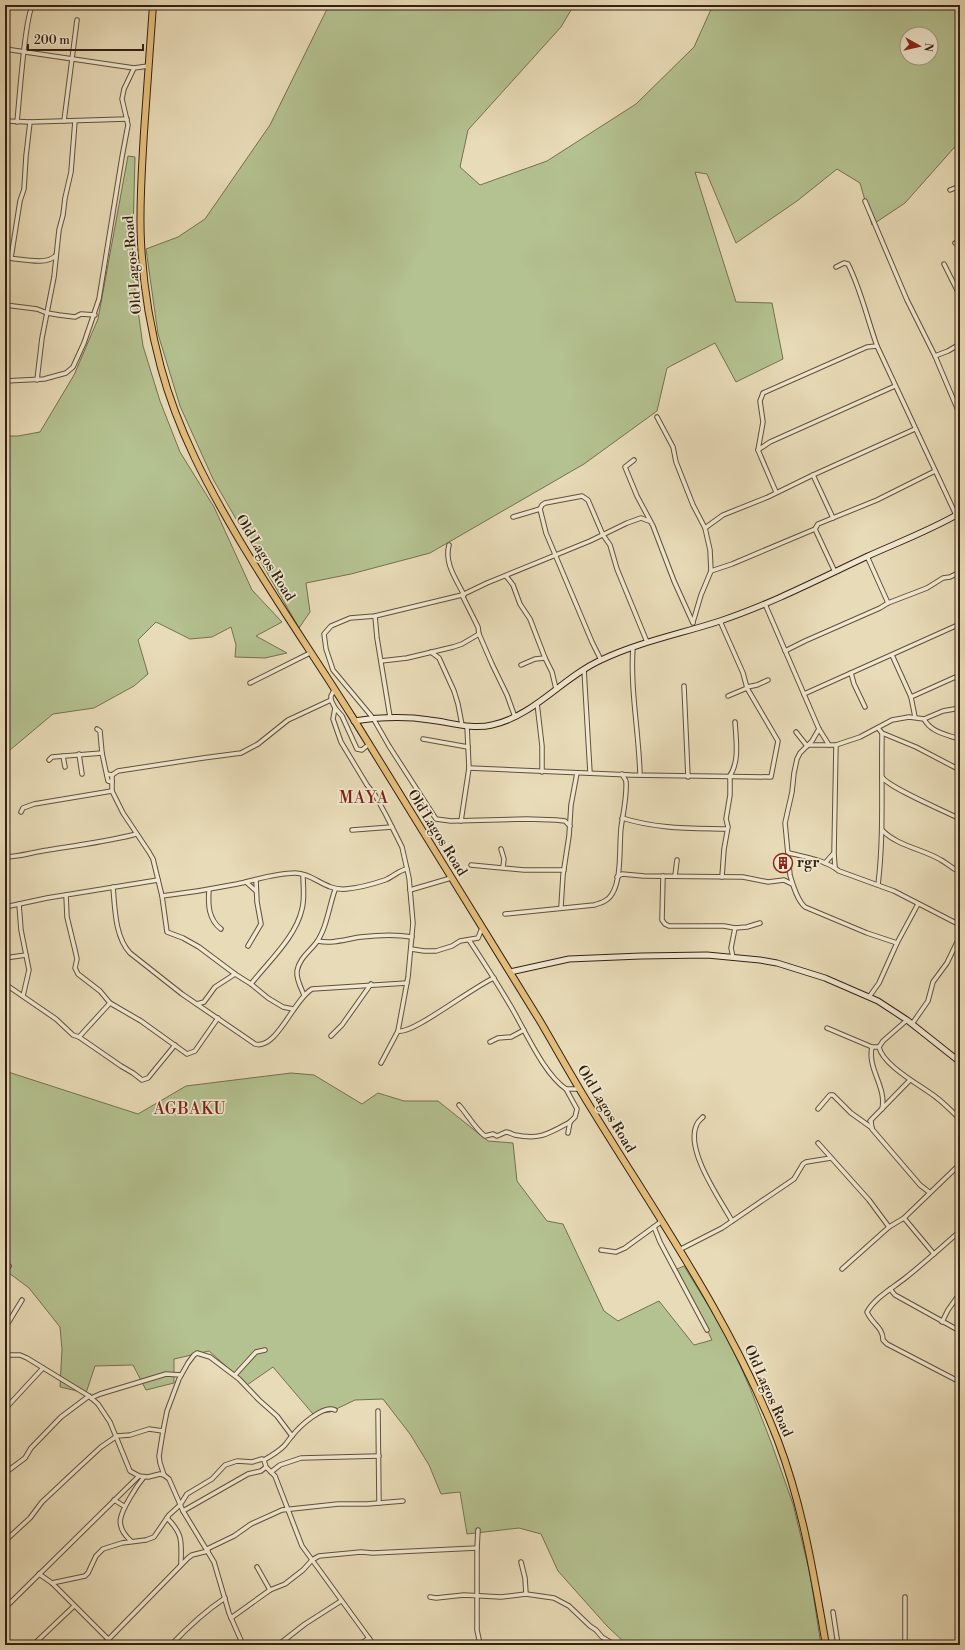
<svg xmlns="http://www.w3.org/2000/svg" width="965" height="1650" font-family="'Libre Bodoni',serif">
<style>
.green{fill:#b4c190;stroke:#747151;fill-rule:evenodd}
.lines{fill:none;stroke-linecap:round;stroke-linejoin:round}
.street-casing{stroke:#61503b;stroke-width:5.5}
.secondary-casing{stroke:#342112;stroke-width:7}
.primary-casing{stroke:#342112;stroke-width:8}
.street{stroke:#f0e8d0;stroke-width:3.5}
.secondary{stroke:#f0e8d0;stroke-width:5}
.primary{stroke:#e4be7c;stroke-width:6}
.labels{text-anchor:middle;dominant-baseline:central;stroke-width:3.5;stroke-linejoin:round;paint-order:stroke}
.street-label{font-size:14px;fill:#342112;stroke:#f0e8d0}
.poi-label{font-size:14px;font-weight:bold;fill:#342112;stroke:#f0e8d0;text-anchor:start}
.quarter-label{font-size:16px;letter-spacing:1px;fill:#7a1f14;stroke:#f0e8d0}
</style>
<rect width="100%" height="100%" fill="#e8dbb7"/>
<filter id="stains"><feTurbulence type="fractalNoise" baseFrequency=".005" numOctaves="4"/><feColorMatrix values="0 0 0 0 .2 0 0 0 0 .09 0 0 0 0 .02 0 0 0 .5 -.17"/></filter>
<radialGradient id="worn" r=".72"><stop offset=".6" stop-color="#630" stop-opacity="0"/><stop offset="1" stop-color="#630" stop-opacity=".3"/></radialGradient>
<g class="green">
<path d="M329 5H574L561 27 468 130 460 167 480 185 547 161 636 104 694 47 713 5H960V141L905 203 872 225 860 183 837 169 797 201 736 243 707 174 695 172 736 302 772 303 783 359 736 382 715 343 667 368 657 411 584 464 430 553 351 574 306 583 310 612 299 628 213 479 180 406 158 334 146 249 178 237 205 219 270 125ZM907 34H931V58H907Z"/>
<polygon points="128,156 135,157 132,268 143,346 160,401 180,452 214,507 252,590 282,622 256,636 287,653 265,658 235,657 236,645 231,627 212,637 190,639 156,622 138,640 148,674 134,686 94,708 53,714 10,750 5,757 5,436 18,436 40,432 74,375 98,319"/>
<polygon points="5,1071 138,1114 186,1086 291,1073 314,1075 362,1104 378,1093 404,1101 438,1101 488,1141 513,1143 517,1181 547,1221 563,1224 604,1311 618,1321 659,1301 694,1345 712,1340 677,1269 684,1266 727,1336 750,1388 771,1442 793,1504 810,1574 821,1645 627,1645 607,1626 558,1571 541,1534 519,1528 467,1534 460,1492 441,1494 429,1465 410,1434 383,1399 355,1400 330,1412 313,1414 273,1367 247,1385 209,1351 174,1359 174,1383 146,1390 133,1365 95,1366 86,1393 60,1387 62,1349 60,1327 29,1288 5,1270"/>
</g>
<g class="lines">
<g class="street-casing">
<g id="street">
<polyline points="5,49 134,68"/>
<polyline points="5,121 30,122 127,119"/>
<polyline points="64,121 77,20"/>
<path d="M17 122C19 104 25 14 33 5"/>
<polyline points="950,190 960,186"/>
<polyline points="865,201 907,300 935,356"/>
<polyline points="955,243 960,241"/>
<path d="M5 258C18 258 46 266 55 256"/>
<polyline points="11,258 20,201 24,189 26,156 30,122"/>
<polyline points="944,264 959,294"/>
<path d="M836 267 844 263 848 264C861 290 867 318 877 346"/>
<polyline points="5,305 37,309 47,313 59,315 75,317 81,314 95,315"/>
<polyline points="960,344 948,351 935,356 960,415"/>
<polyline points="37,380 42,338 54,277 59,230 63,215 65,198 71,172 75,121"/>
<polyline points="5,381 44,379 66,373 73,367 84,343 99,299 122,157 128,125 122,99 124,89 134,68 148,66"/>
<polyline points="657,417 673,447 676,462 693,505 705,528 710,550 711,571 701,595 693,622"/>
<polyline points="758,450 770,442 895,386"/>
<polyline points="634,460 625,467 637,496 653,526 674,581 693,623"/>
<polyline points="813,475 833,518"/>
<polyline points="776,492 758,450 763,422 760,401 763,393 867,347 877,346 956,515"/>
<polyline points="513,517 540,509"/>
<polyline points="705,528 723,515 768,497 813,475 915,429"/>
<polyline points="815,529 835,572"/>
<path d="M449 545C444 563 456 579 464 595"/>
<polyline points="867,556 888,603"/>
<polyline points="711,571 732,564 815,529 818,524 877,500 935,471"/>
<polyline points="506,576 513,585 520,604 530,619 545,658 552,672 556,689"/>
<polyline points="462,595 478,627 479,634 492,664 507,695 515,717"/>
<polyline points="765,604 819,729 829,745"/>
<polyline points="375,616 377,638 390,717"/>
<path d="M633 647C630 690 639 733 640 775"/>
<polyline points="785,651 805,641 880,608 888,603 927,588 943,578 950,577 960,572"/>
<polyline points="431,652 439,658 454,691 458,704 462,725"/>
<polyline points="892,655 911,697 915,717"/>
<polyline points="601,660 592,642 546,533 540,509 542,505 545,503 582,496 588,500 603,535 610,545 617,569 647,642"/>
<polyline points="381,661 407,658 453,647 462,644 479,634"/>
<polyline points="521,665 535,659 545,658"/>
<polyline points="584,669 590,773"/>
<polyline points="851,673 854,684 865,707"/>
<polyline points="250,683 310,653"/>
<polyline points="684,686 688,777"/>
<polyline points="747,687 757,685 768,680"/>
<polyline points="334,690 331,696 331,700 335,708 342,716 357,749 362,750 368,745"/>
<polyline points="804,694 960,624"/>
<polyline points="728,696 747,688"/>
<polyline points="911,697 960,675"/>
<polyline points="537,703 542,746 542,772"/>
<polyline points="335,708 333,719 341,742 367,785 375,795 386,815 402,847 409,878 413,923 408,977 398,1031 381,1063"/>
<path d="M924 719C930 731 944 734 956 738"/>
<polyline points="97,729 100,731 102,753 108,781 112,782"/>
<path d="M819 729 812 741 800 753 797 759 794 773 792 792 785 823 790 875C793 885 797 900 805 907L867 933 897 943"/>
<polyline points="796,732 807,746"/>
<polyline points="882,733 916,747 960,770"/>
<polyline points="423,739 468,747"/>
<polyline points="809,745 836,745 860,737 892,720 909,717 924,719 943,711 960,708"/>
<polyline points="79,754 82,774"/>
<polyline points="63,756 65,767"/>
<polyline points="49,760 52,757 102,753"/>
<polyline points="469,768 631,775 771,777 778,741 747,688 743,673 720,621"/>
<polyline points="107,774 112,775 118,771 203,758 241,753 258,744 288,720 331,700"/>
<polyline points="112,775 112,791 123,813 149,852 153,859 162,896 167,932 183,938 199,947 235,974 251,984 268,998 283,1007 293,1009"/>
<path d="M729 777C740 762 736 740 735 722"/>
<path d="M882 777C889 788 945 811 960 819"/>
<polyline points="21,812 23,808 34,804 112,791"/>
<path d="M622 818C657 829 691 828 727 829"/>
<polyline points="461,821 469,768 467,726"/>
<polyline points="570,826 565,821 556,820 526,819 451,821 436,819 389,746 373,718 333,670 326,649 324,634 331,626 350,618 375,616 462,595 487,583 590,541 627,523 641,518 649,521"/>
<polyline points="352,830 392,827"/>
<path d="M882 830C897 846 923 849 941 860 948 864 953 869 960 872"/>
<polyline points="501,849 504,859 503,867"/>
<path d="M789 853C806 857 825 860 839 871L894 891 960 925"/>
<path d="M5 857C19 857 33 852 48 850 77 845 107 842 136 834"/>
<polyline points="825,863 833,854"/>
<polyline points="471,865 524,870 564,870"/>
<polyline points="835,867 834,853 836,745"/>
<polyline points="663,876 662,920 665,924 669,926 724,926 735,928 747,927 760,923"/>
<polyline points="675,876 677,860"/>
<polyline points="617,877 622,874 644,876 743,877 768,882 784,880 792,884"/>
<polyline points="722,877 724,849 728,827 726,819 730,795 730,777"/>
<polyline points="246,882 256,891"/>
<path d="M878 885C884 836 881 786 882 736V733L878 728"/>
<path d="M113 887C115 909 115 937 130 953L182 994 255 1044C276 1051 294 999 312 989L407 983"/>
<path d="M209 890C208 904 208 919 221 929"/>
<polyline points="410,890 451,878"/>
<polyline points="66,895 67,917 75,950 77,959 75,968 78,974 100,991 110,1003 141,1021 187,1054 195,1051 218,1018"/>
<path d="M162 896C187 893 212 889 237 884 256 880 275 873 295 873 313 873 325 891 346 889 359 888 373 884 385 880 393 877 399 870 407 869"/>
<polyline points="19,904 21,930 29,970 23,996"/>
<polyline points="5,907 47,898 158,880"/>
<polyline points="561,907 563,875 569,836 571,805 577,773"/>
<path d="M505 914 594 905C601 903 608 901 612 894 622 878 619 847 621 828 623 813 627 797 626 782 626 779 623 777 622 774"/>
<path d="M469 940C483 961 497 983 510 1005 525 1030 543 1073 566 1089H579"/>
<path d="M318 941C333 944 346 939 361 937 378 935 395 934 412 937"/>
<polyline points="248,946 261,924 257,902 256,880"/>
<polyline points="411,949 424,951 436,951 452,946 460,941 478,938 482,928"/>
<polyline points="733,957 731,948 735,928"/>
<polyline points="5,958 26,955"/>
<polyline points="5,984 56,1019 73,1035 79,1037 121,1066 133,1073 142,1080 148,1078 175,1045"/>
<path d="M251 984C268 962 296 937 302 909 305 898 303 886 303 875"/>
<path d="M304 995C301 988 296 979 297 971 299 959 309 952 316 943 327 928 329 906 335 890"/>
<polyline points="869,997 879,983 897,943 918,904"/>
<polyline points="197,1004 204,1002 215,987 235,974"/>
<polyline points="912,1024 928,1001 933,982 947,963 960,936"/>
<polyline points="827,1028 872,1047"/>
<path d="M398 1031C412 1035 474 986 494 978"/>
<polyline points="331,1036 342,1025 371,984"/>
<polyline points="79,1037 110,1003"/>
<polyline points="490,1042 498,1038 511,1037 524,1030"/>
<path d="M879 1047C883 1066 922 1086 937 1098 945 1104 952 1112 960 1119"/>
<path d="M879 1047H872C867 1069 887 1087 882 1109"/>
<polyline points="879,1047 883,1041 907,1020"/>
<polyline points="566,1089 577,1109 575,1117 570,1122 568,1133"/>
<path d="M459 1105C467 1114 476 1130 485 1136L493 1134 497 1136 506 1132C509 1132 511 1134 515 1135 540 1140 548 1134 570 1122"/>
<polyline points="818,1109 830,1095 833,1095 851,1113 872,1128"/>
<path d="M703 1117C701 1119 698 1121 697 1124 684 1149 720 1199 732 1221"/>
<polyline points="870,1121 910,1080"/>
<polyline points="871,1121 872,1129 920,1185 929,1192"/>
<polyline points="818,1143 869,1200 889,1227"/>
<polyline points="904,1218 934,1254"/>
<polyline points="654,1227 660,1242 707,1330"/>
<path d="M960 1231C942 1247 923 1264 904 1279 891 1289 875 1298 867 1312 872 1324 883 1327 883 1340L887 1344 960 1382"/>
<polyline points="601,1250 616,1252 625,1248 662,1221"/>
<polyline points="679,1250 722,1228 794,1179 803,1164 806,1162 831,1158"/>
<polyline points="842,1269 889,1227 904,1218 960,1164"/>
<polyline points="5,1271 9,1266"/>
<polyline points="890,1289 895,1295 960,1331"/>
<polyline points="942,1322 948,1310 960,1293"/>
<polyline points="5,1328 22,1300"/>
<polyline points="5,1355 20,1355 27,1358 89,1396 98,1404 110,1422 130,1471 139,1476 148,1477 160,1474 164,1475 169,1479 183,1511 214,1562 229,1613 243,1645"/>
<polyline points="235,1375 256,1352 265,1350"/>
<polyline points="91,1398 100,1394 166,1374 181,1375"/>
<polyline points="5,1409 43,1368"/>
<polyline points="378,1411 379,1503"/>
<polyline points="959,1435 960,1434"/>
<path d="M264 1460C271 1456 278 1452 284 1446 287 1443 289 1439 292 1436 299 1427 323 1404 335 1410"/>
<polyline points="271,1472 280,1465 301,1458 379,1456"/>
<polyline points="5,1473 25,1458 31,1448 61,1417 89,1396"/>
<polyline points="164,1475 160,1463 159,1456 163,1431 167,1411 179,1379 188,1363 194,1355 197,1353 210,1357 239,1379 259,1400 277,1416 292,1436"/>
<polyline points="114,1500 124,1506"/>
<polyline points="183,1511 248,1474 261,1471 266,1467"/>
<path d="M167 1518C184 1535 181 1542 181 1564"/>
<polyline points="478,1530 477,1549 477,1630 480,1644"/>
<polyline points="5,1541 30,1518 42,1502 75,1471 101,1447 117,1436 130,1435 149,1429 163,1431"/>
<path d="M131 1541C113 1525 121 1513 131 1496 135 1489 139 1483 144 1477"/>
<polyline points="207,1549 234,1536 251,1524 282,1510 338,1504 367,1504 403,1501"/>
<polyline points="521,1562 525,1578 526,1594"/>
<polyline points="257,1567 270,1590"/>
<polyline points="39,1574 52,1583 108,1639"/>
<polyline points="52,1583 85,1576 88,1573 96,1556 103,1549 122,1543 146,1540 154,1537 169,1515 180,1505 187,1494 212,1479 225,1465 237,1461 252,1462 262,1459 264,1460 266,1467 275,1476 302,1546 374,1645"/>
<polyline points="430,1597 436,1598 464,1595 501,1597 526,1594 554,1598 569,1606 590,1626 596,1630 602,1637 615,1645"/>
<polyline points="905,1597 905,1645"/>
<polyline points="5,1608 139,1476"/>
<polyline points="833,1612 838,1645"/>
<polyline points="231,1618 270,1590 285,1584 303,1570 312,1560 319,1556 361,1552 373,1553 477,1548"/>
<polyline points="33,1645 74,1606"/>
<polyline points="103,1645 188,1558 192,1555 208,1551"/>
<path d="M171 1645C188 1627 204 1612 225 1598"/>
<polyline points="278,1645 305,1624 341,1601"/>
<polyline points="359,1645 369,1638"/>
<polyline points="386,1645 419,1645"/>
<polyline points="454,1645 495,1643 544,1645"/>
</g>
</g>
<g class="secondary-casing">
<g id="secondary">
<path d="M354 721C380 717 404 716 430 720 449 722 472 730 492 725 534 716 563 677 601 660 639 642 680 634 720 621 771 604 819 579 868 556 899 542 931 530 960 513"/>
<polyline points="510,972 569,959 641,956 707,955 760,960 777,963 825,978 878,1001 907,1020 960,1062"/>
</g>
</g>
<g class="primary-casing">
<path id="primary" d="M153 5C150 47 147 90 144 132 142 169 139 205 141 242 143 284 150 327 161 368 178 431 207 485 240 541 276 601 316 659 353 718 415 819 478 920 540 1021 557 1050 573 1079 591 1108 657 1216 732 1322 778 1441 803 1507 814 1576 826 1645"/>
</g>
<use href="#street" class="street"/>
<use href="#secondary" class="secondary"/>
<use href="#primary" class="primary"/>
</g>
<defs>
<g id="building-ring" transform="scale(1)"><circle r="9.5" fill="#f0e8d0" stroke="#8f2418" stroke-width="1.5"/><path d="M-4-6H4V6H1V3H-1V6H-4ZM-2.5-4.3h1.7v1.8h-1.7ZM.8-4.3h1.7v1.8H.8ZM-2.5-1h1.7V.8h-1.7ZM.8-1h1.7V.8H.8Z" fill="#8f2418"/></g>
</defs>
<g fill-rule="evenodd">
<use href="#building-ring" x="783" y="863"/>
</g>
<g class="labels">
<g class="street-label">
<text transform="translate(133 265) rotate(-95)">Old Lagos Road</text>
<text transform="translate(265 558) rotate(58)">Old Lagos Road</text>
<text transform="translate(437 833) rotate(58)">Old Lagos Road</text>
<text transform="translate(606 1109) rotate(59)">Old Lagos Road</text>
<text transform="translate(768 1391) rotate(66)">Old Lagos Road</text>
</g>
<g class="poi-label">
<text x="797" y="863">rgr</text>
</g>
<g class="quarter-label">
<text x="364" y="798">MAYA</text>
<text x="190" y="1109">AGBAKU</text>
</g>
</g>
<rect width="965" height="1650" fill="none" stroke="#e8dbb7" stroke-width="20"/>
<rect x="6" y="6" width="953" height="1638" fill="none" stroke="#342112" stroke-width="2"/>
<rect x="10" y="10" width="945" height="1630" fill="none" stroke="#342112"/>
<g transform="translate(919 46) rotate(98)"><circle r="19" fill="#f0e8d0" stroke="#a59884"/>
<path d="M0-3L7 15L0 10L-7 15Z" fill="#8f2418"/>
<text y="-6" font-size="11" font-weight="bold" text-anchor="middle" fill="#342112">N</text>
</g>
<path d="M28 44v6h115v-6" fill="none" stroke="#342112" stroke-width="2"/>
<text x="34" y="44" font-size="12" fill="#342112" stroke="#f0e8d0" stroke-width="3" paint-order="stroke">200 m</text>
<rect width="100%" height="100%" filter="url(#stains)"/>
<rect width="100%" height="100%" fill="url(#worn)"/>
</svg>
